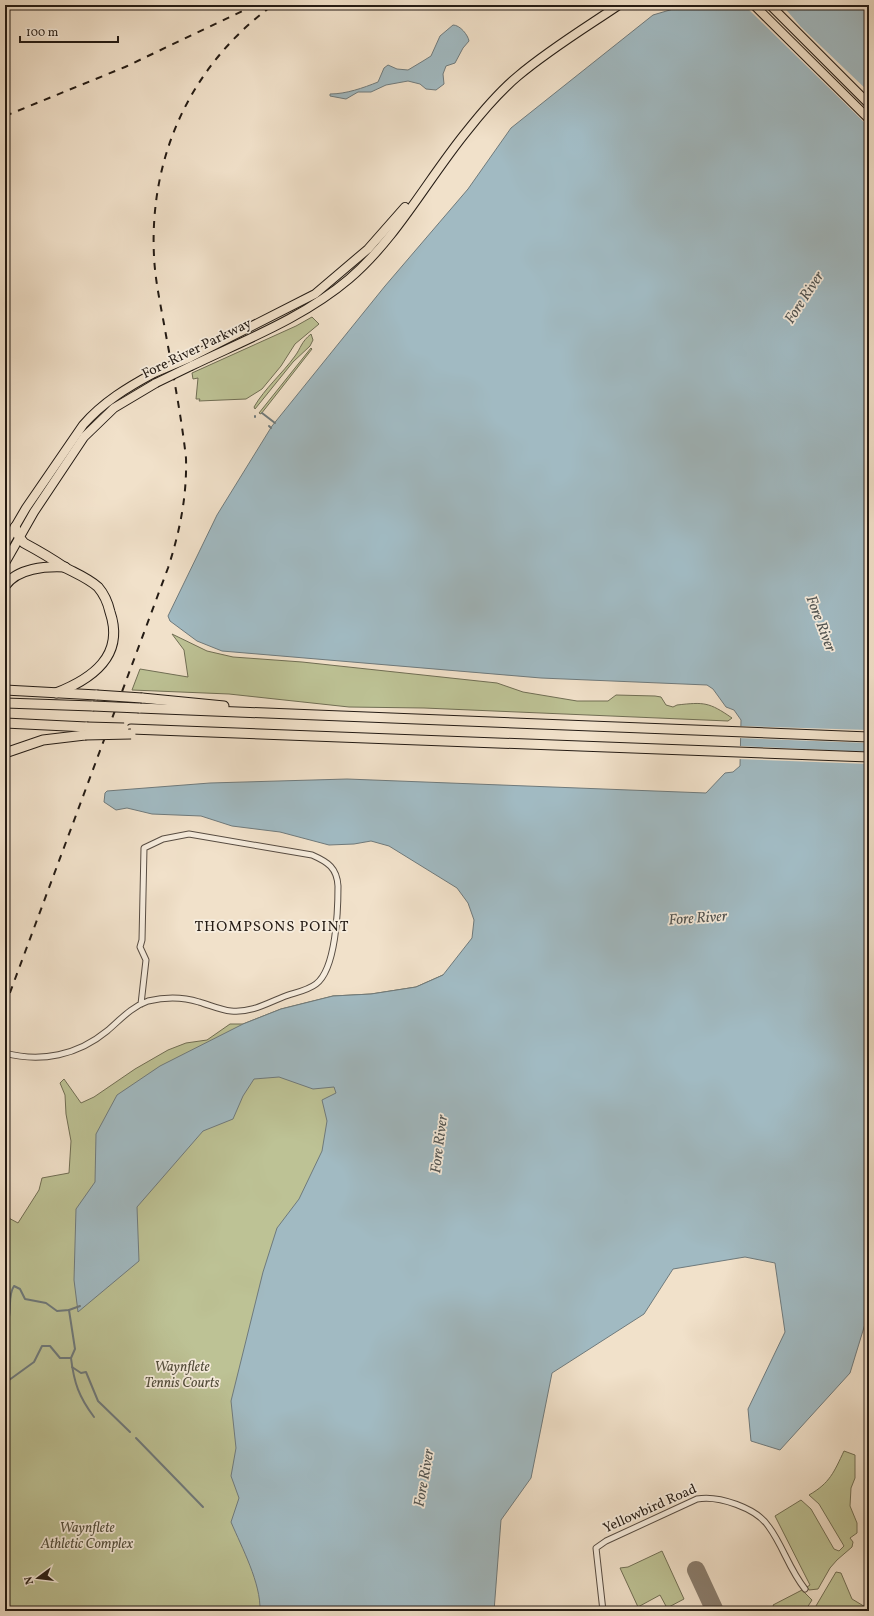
<svg xmlns="http://www.w3.org/2000/svg" width="874" height="1616" font-family="Vollkorn,serif">
<style>
.green{fill:#bdc295;stroke:#706e54}
.water{fill:#a1bac2;stroke:#6f7a7c}
.pier{fill:#f1e1ca}
.lines{fill:none;stroke-linecap:round;stroke-linejoin:round}
.stream{stroke:#6f7a7c;stroke-width:2}
.taxiway{stroke:#8a7e6f;stroke-width:18}
.street-casing{stroke:#574c42;stroke-width:7}
.primary-casing{stroke:#241b14;stroke-width:10}
.highway-casing{stroke:#241b14;stroke-width:11}
.street{stroke:#f6ecdd;stroke-width:5}
.primary{stroke:#f1e1ca;stroke-width:8}
.highway{stroke:#f1e1ca;stroke-width:9}
.rail{stroke:#241b14;stroke-width:2;stroke-dasharray:7 7;stroke-linecap:butt}
.primary-bridge-casing{stroke:#241b14;stroke-width:10;stroke-linecap:butt}
.highway-bridge-casing{stroke:#241b14;stroke-width:11;stroke-linecap:butt}
.primary-bridge{stroke:#f1e1ca;stroke-width:8}
.highway-bridge{stroke:#f1e1ca;stroke-width:9}
.labels{text-anchor:middle;dominant-baseline:central;stroke-width:3.5;stroke-linejoin:round;paint-order:stroke}
.street-label{font-size:14px;fill:#241b14;stroke:#f6ecdd}
.park-label{font-size:14px;font-style:italic;fill:#524d3b;stroke:#f6ecdd}
.water-label{font-size:15px;font-style:italic;fill:#505351;stroke:#f6ecdd}
.neighbourhood-label{font-size:15px;letter-spacing:1px;fill:#241b14;stroke:#f6ecdd}
</style>
<rect width="100%" height="100%" fill="#f1e1ca"/>
<filter id="stains"><feTurbulence type="fractalNoise" baseFrequency=".005" numOctaves="4"/><feColorMatrix values="0 0 0 0 .2 0 0 0 0 .09 0 0 0 0 .02 0 0 0 .5 -.17"/></filter>
<radialGradient id="worn" r=".72"><stop offset=".6" stop-color="#630" stop-opacity="0"/><stop offset="1" stop-color="#630" stop-opacity=".3"/></radialGradient>
<g class="green">
<polygon points="312,317 319,324 295,344 281,366 262,389 246,399 199,401 200,399 196,399 198,378 193,379 192,373 296,326"/>
<path d="M311 334 313 340 310 346 293 362 255 409 254 407C265 388 282 374 295 356 301 348 301 342 311 334Z"/>
<polygon points="311,348 312,349 261,414 259,413"/>
<path d="M172 634 207 651 233 657 302 662 497 683 523 692 577 701H608L616 695 655 696 661 697 666 705 673 707 677 705C704 702 709 702 732 718L728 721 424 708 349 707 229 694 132 690 140 669 188 677 184 650Z"/>
<polygon points="443,975 331,1611 5,1611 5,1216 18,1223 39,1190 42,1178 69,1173 71,1141 66,1114 65,1095 60,1083 64,1079 81,1103 94,1097 135,1069 168,1050 186,1043 207,1040 230,1024 243,1024 281,1009 333,996 371,994 416,987"/>
<path d="M844 1451 855 1455V1478L851 1488 850 1506 857 1523V1533L850 1538 853 1542 852 1547 837 1560 830 1568 818 1589 809 1590 807 1587 810 1585 775 1516 801 1500 811 1509 834 1549 839 1551 844 1546 819 1504 809 1495C830 1483 834 1472 844 1451Z"/>
<polygon points="662,1551 684,1599 667,1608 660,1595 638,1607 620,1568 628,1567"/>
<polygon points="836,1572 841,1573 852,1599 867,1608 869,1611 813,1611"/>
<polygon points="802,1590 812,1600 805,1611 776,1611 773,1605"/>
</g>
<g class="water">
<path d="M706 5H869V1311L850 1373 780 1450 751 1441 748 1409 785 1332 775 1263 745 1257 673 1269 644 1314 552 1373 531 1478 501 1520 494 1611H260C261 1583 242 1548 231 1522L239 1498 231 1476 236 1448 231 1401 263 1272 277 1228 299 1199 322 1151 327 1121 322 1100 336 1093 334 1087 313 1089 279 1077 254 1079 243 1096 233 1119 203 1131 137 1207 139 1261 78 1312 74 1280 76 1209 95 1182 96 1134 117 1095 160 1066 243 1024 281 1009 333 996 371 994 416 987 443 975 472 938 474 920 468 903 457 888 389 846 371 841 354 844 329 845 280 832 232 826 201 816 152 814 127 808 116 810 104 802 105 793 107 791 210 783 347 779 706 793 725 773 733 772 740 766 741 720 734 710 726 707 713 689 707 685 541 678 222 651 197 641 170 621 168 616 217 515 272 426 385 286 468 189 511 128 653 15 680 7Z"/>
<path d="M453 25C460 25 468 35 469 41L463 48 455 63 446 66 443 74 444 84 436 90 426 89 420 84 408 81 386 85 371 92H358L346 99 330 96V94C346 94 363 88 378 82L384 68 388 65 397 69 408 70 423 61 431 56 440 36Z"/>
</g>
<g class="pier">
<polygon points="744,5 782,5 801,27 869,92 869,127"/>
<polygon points="739,726 869,730 869,743 738,738"/>
<polygon points="738,746 869,752 869,764 738,759"/>
</g>
<g class="lines">
<g class="stream">
<polyline points="262,413 275,423"/>
<polyline points="255,416 255,417"/>
<polyline points="269,426 271,428"/>
<path d="M5 1326C14 1314 6 1298 14 1286L20 1289 25 1299 46 1303 57 1311 69 1310 80 1306"/>
<path d="M71 1358C74 1383 79 1397 94 1417"/>
<polyline points="72,1367 81,1373 86,1372 98,1401 130,1432"/>
<polyline points="5,1383 34,1362 42,1346 50,1346 60,1358 71,1358 75,1349 69,1310"/>
<polyline points="136,1438 203,1507"/>
</g>
<polyline class="taxiway" points="696,1570 715,1611"/>
<g class="street-casing">
<g id="street">
<path d="M5 1053C41 1063 78 1055 107 1031 120 1020 131 1007 148 1001 165 997 183 997 199 1002 210 1005 220 1010 231 1011 250 1013 266 1004 283 997 293 993 307 991 316 984 336 969 338 911 338 886 337 868 328 862 312 855L189 834 163 839 144 848 142 940 140 947 146 960 141 1004"/>
<path d="M603 1611 596 1548 606 1541 697 1499C718 1495 757 1508 769 1527 783 1546 789 1569 805 1589"/>
</g>
</g>
<g class="primary-casing">
<g id="primary">
<polyline points="754,5 869,119"/>
<polyline points="770,5 869,104"/>
<polyline points="189,358 315,294 368,249 405,207"/>
<path d="M191 366C245 340 303 318 349 279 397 238 427 180 467 131 482 112 500 91 518 76 550 49 585 28 619 5"/>
<path d="M5 544 26 508 83 425C103 402 128 387 154 373"/>
<polyline points="5,563 34,512 84,437 114,408 156,383"/>
</g>
</g>
<g class="highway-casing">
<g id="highway">
<path d="M15 527 19 537 24 543C37 550 51 558 64 567 75 573 88 578 98 587 104 594 108 603 110 612 125 656 92 679 56 693"/>
<path d="M5 586C17 568 46 566 65 567"/>
<polyline points="5,690 97,695"/>
<polyline points="142,698 224,706"/>
<polyline points="5,703 93,706"/>
<polyline points="139,708 869,737"/>
<polyline points="5,723 87,727"/>
<polyline points="131,729 869,757"/>
<polyline points="5,753 43,740 85,735"/>
</g>
</g>
<use href="#street" class="street"/>
<use href="#primary" class="primary"/>
<use href="#highway" class="highway"/>
<g class="rail">
<polyline points="5,116 125,67 255,5"/>
<path d="M5 1006 168 568C180 531 187 496 186 458 181 413 172 369 164 324 160 302 155 279 154 256 149 155 192 64 273 5"/>
</g>
<g class="primary-bridge-casing">
<g id="primary-bridge">
<polyline points="154,373 189,358"/>
<polyline points="156,383 191,366"/>
</g>
</g>
<g class="highway-bridge-casing">
<g id="highway-bridge">
<polyline points="97,695 142,698"/>
<polyline points="93,706 139,708"/>
<polyline points="87,727 124,728"/>
<polyline points="85,735 131,734"/>
</g>
</g>
<use href="#primary-bridge" class="primary-bridge"/>
<use href="#highway-bridge" class="highway-bridge"/>
</g>
<g class="labels">
<g class="street-label">
<text transform="translate(197 349) rotate(-26)">Fore River Parkway</text>
<text transform="translate(650 1509) rotate(-24)">Yellowbird Road</text>
</g>
<g class="park-label">
<text x="182" y="1367">Waynflete<tspan x="182" dy="16">Tennis Courts</tspan></text>
<text x="87" y="1528">Waynflete<tspan x="87" dy="16">Athletic Complex</tspan></text>
</g>
<g class="water-label">
<text transform="translate(805 298) rotate(-57)">Fore River</text>
<text transform="translate(820 624) rotate(69)">Fore River</text>
<text transform="translate(698 919) rotate(-4)">Fore River</text>
<text transform="translate(440 1144) rotate(-83)">Fore River</text>
<text transform="translate(425 1478) rotate(-80)">Fore River</text>
</g>
<g class="neighbourhood-label">
<text x="272" y="927">THOMPSONS POINT</text>
</g>
</g>
<rect width="874" height="1616" fill="none" stroke="#f1e1ca" stroke-width="20"/>
<rect x="6" y="6" width="862" height="1604" fill="none" stroke="#241b14" stroke-width="2"/>
<rect x="10" y="10" width="854" height="1596" fill="none" stroke="#241b14"/>
<g transform="translate(38 1578) rotate(255)" stroke="#f6ecdd" stroke-width="3" paint-order="stroke">
<path d="M0-3L7 15L0 10L-7 15Z" fill="#241b14"/>
<text y="-6" font-size="11" font-weight="bold" text-anchor="middle" fill="#241b14">N</text>
</g>
<path d="M20 36v6h98v-6" fill="none" stroke="#241b14" stroke-width="2"/>
<text x="26" y="36" font-size="12" fill="#241b14" stroke="#f6ecdd" stroke-width="3" paint-order="stroke">100 m</text>
<rect width="100%" height="100%" filter="url(#stains)"/>
<rect width="100%" height="100%" fill="url(#worn)"/>
</svg>
